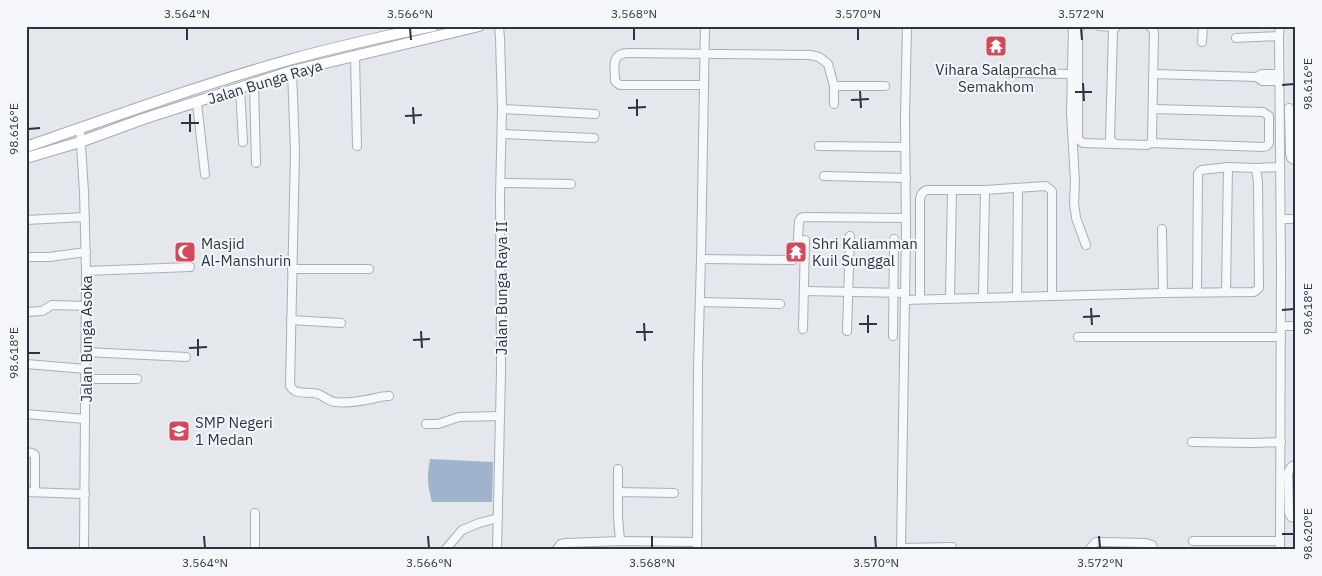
<svg xmlns="http://www.w3.org/2000/svg" width="1322" height="576" font-family="'IBM Plex Sans',sans-serif">
<style>
.water{fill:#9fb4cc}
.lines{fill:none;stroke-linecap:round;stroke-linejoin:round}
.minor-casing{stroke:#a9aeb7;stroke-width:10}
.major-casing{stroke:#a3abb8;stroke-width:12}
.minor{stroke:#f7f8fa;stroke-width:8}
.major{stroke:#fff;stroke-width:10}
.ticks{fill:none;stroke:#2b3445;stroke-width:2}
.labels{text-anchor:middle;dominant-baseline:central;stroke-width:4;stroke-linejoin:round;paint-order:stroke}
.poi-label{font-size:15px;fill:#2b3445;stroke:#f4f6f9;text-anchor:start}
.street-label{font-size:15px;fill:#2b3445;stroke:#f4f6f9}
.neatline{fill:none;stroke:#2b3445;stroke-width:2}
.ticks-label{font-size:12px;text-anchor:middle;fill:#2b3445}
</style>
<rect width="100%" height="100%" fill="#e4e7ec"/>
<path class="water" d="M430 459 493 462 492 502H432C427 483 427 478 430 459Z"/>
<g class="lines">
<g class="minor-casing">
<g id="minor">
<polyline points="1073,26 1071,112 1075,182 1074,203 1076,218 1086,245"/>
<polyline points="1081,26 1078,29 1078,139 1083,143 1115,144"/>
<polyline points="1099,26 1115,27"/>
<polyline points="1117,26 1113,30 1110,139 1115,144 1147,145 1151,143 1152,140 1154,32 1152,28 1149,26"/>
<polyline points="1280,26 1279,36 1281,266 1280,550"/>
<polyline points="1236,38 1279,36"/>
<polyline points="1202,42 1203,26"/>
<polyline points="355,56 357,146"/>
<path d="M292 71 295 151 290 386C296 396 308 391 318 394 324 396 328 401 335 402 345 403 356 402 366 400 374 399 380 396 389 396"/>
<polyline points="1010,73 1072,74"/>
<polyline points="1153,74 1257,77 1262,74 1279,74"/>
<polyline points="1257,77 1262,81 1279,81"/>
<polyline points="254,84 256,163"/>
<path d="M704 85H620L617 83 615 81C615 67 610 53 629 53L810 55 819 57 828 64 834 86V104"/>
<polyline points="834,86 885,86"/>
<polyline points="240,89 243,142"/>
<polyline points="197,103 205,174"/>
<polyline points="1289,108 1290,153 1291,158 1296,161"/>
<polyline points="502,109 595,114"/>
<polyline points="80,129 84,192 86,271 84,550"/>
<polyline points="502,134 594,138"/>
<polyline points="1151,143 1263,147 1267,146 1269,143 1269,116 1263,112 1153,109"/>
<polyline points="819,146 905,147"/>
<polyline points="1256,168 1280,167"/>
<polyline points="824,176 906,178"/>
<polyline points="501,183 571,184"/>
<polyline points="1281,219 1296,219"/>
<polyline points="26,220 85,217"/>
<polyline points="1162,229 1163,293"/>
<polyline points="26,257 49,257 86,252"/>
<polyline points="701,259 793,260 797,256 799,221 801,218 804,217 906,218"/>
<polyline points="292,269 369,269"/>
<polyline points="86,271 190,267"/>
<polyline points="804,291 905,293"/>
<polyline points="1226,292 1228,167"/>
<polyline points="983,297 985,190"/>
<polyline points="1017,297 1018,188"/>
<polyline points="950,298 952,190"/>
<path d="M920 299V199C921 194 922 192 927 190H985L1046 186 1052 191V296"/>
<polyline points="905,300 1163,293 1254,292 1259,288 1258,182 1256,168 1228,167 1202,170 1200,171 1198,174 1197,292"/>
<polyline points="700,302 780,304"/>
<polyline points="26,312 42,311 52,305 87,306"/>
<polyline points="291,320 341,323"/>
<polyline points="1281,326 1296,326"/>
<polyline points="803,329 805,240"/>
<polyline points="847,331 850,236"/>
<polyline points="893,336 894,239"/>
<polyline points="1078,337 1281,337"/>
<polyline points="86,352 186,357"/>
<polyline points="26,364 86,369"/>
<polyline points="86,379 137,379"/>
<polyline points="26,414 85,419"/>
<polyline points="426,424 438,424 459,417 500,416"/>
<polyline points="1192,442 1254,443 1281,442"/>
<polyline points="26,452 32,453 35,455 35,492"/>
<polyline points="1296,464 1291,467 1288,473 1289,513 1291,517 1296,518"/>
<polyline points="26,492 85,494"/>
<polyline points="618,492 618,469"/>
<polyline points="255,513 255,550"/>
<polyline points="620,541 618,517 618,492 674,493"/>
<polyline points="1193,541 1280,541"/>
<polyline points="901,548 952,547"/>
<polyline points="446,549 462,530 479,523 498,518"/>
<polyline points="497,550 501,372 500,196 502,109 500,38 499,26"/>
<polyline points="556,550 561,544 566,543 620,541 697,542"/>
<polyline points="697,550 698,367 701,259 705,26"/>
<polyline points="901,550 906,234 905,117 907,26"/>
<polyline points="1089,550 1096,542 1103,542 1146,543 1152,545 1154,550"/>
</g>
</g>
<g class="major-casing">
<g id="major">
<path d="M26 147C113 117 200 85 289 60 336 47 385 36 433 26"/>
<polyline points="26,158 80,142 143,119 292,71 479,26"/>
</g>
</g>
<use href="#minor" class="minor"/>
<use href="#major" class="major"/>
</g>
<path class="ticks" d="M187 28V40M410 28 411 40M634 28V40M858 28V40M1081 28 1082 40M1083 83 1084 101M1282 85 1294 84M860 91 861 108M1075 92H1092M637 99V116M851 100 869 99M413 107 414 124M628 108 646 107M190 114V132M405 116 422 115M181 123H199M28 129 40 128M1091 308 1092 325M1282 310 1294 309M868 315V333M1083 317 1100 316M644 323 645 341M859 324H877M421 331 422 348M636 332H653M198 339V356M413 340 430 339M189 348 207 347M28 353H40M1282 534H1294M204 536 205 548M428 536 429 548M652 536V548M875 536 876 548M1099 536 1100 548"/>
<defs>
<g id="temple-square" transform="scale(1.125)"><rect x="-9" y="-9" width="18" height="18" rx="4" fill="#d1495b" stroke="#f4f6f9"/><path d="M0-6L5-2H3V0L6.5 2.5H4V6H1.5V3h-3V6H-4V2.5H-6.5L-3 0V-2H-5Z" fill="#fff"/></g>
<g id="mosque-square" transform="scale(1.125)"><rect x="-9" y="-9" width="18" height="18" rx="4" fill="#d1495b" stroke="#f4f6f9"/><path d="M3.5-4.9A6 6 0 1 0 3.5 4.9A5 5 0 1 1 3.5-4.9Z" fill="#fff"/></g>
<g id="school-square" transform="scale(1.125)"><rect x="-9" y="-9" width="18" height="18" rx="4" fill="#d1495b" stroke="#f4f6f9"/><path d="M0-5L7-2L0 1L-7-2ZM-4 1L0 2.5L4 1V4Q0 6-4 4Z" fill="#fff"/></g>
</defs>
<g fill-rule="evenodd">
<use href="#temple-square" x="996" y="46"/>
<use href="#mosque-square" x="185" y="252"/>
<use href="#temple-square" x="796" y="252"/>
<use href="#school-square" x="179" y="431"/>
</g>
<g class="labels">
<g class="poi-label">
<text x="996" y="69" text-anchor="middle">Vihara Salapracha<tspan x="996" dy="17">Semakhom</tspan></text>
<text x="201" y="243">Masjid<tspan x="201" dy="17">Al-Manshurin</tspan></text>
<text x="812" y="243">Shri Kaliamman<tspan x="812" dy="17">Kuil Sunggal</tspan></text>
<text x="195" y="422">SMP Negeri<tspan x="195" dy="17">1 Medan</tspan></text>
</g>
<g class="street-label">
<text transform="translate(265 82) rotate(-17)">Jalan Bunga Raya</text>
<text transform="translate(501 288) rotate(-90)">Jalan Bunga Raya II</text>
<text transform="translate(86 339) rotate(-90)">Jalan Bunga Asoka</text>
</g>
</g>
<rect width="1322" height="576" fill="none" stroke="#f4f6f9" stroke-width="55"/>
<rect x="28" y="28" width="1266" height="520" class="neatline"/>
<g class="ticks-label">
<text x="187" y="18">3.564°N</text>
<text x="410" y="18">3.566°N</text>
<text x="634" y="18">3.568°N</text>
<text x="858" y="18">3.570°N</text>
<text x="1081" y="18">3.572°N</text>
<text transform="translate(1308 84) rotate(-90)" y="4">98.616°E</text>
<text transform="translate(14 129) rotate(-90)" y="4">98.616°E</text>
<text transform="translate(1308 309) rotate(-90)" y="4">98.618°E</text>
<text transform="translate(14 353) rotate(-90)" y="4">98.618°E</text>
<text transform="translate(1308 534) rotate(-90)" y="4">98.620°E</text>
<text x="205" y="567">3.564°N</text>
<text x="429" y="567">3.566°N</text>
<text x="652" y="567">3.568°N</text>
<text x="876" y="567">3.570°N</text>
<text x="1100" y="567">3.572°N</text>
</g>
</svg>
